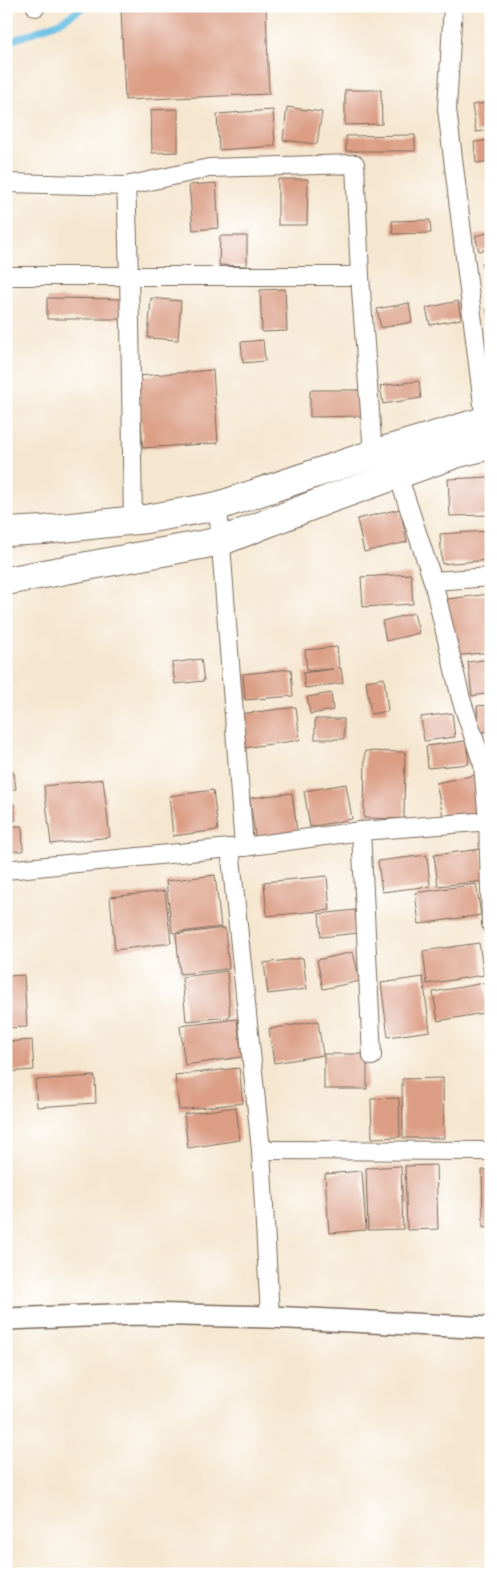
<svg xmlns="http://www.w3.org/2000/svg" width="497" height="1580" font-family="Kalam,sans-serif">
<style>
.lines{fill:none;stroke-linecap:round;stroke-linejoin:round}
.stream{stroke:#65bde2;stroke-width:7}
.building{fill:#db9e85}
.minor-casing{stroke:#7c6c5c;stroke-width:20}
.tertiary-casing{stroke:#7c6c5c;stroke-width:24}
.primary-casing{stroke:#7c6c5c;stroke-width:30}
.minor{stroke:#fff;stroke-width:18}
.tertiary{stroke:#fff;stroke-width:21}
.primary{stroke:#fff;stroke-width:28}
</style>
<rect width="100%" height="100%" fill="#fff"/>
<filter id="ink" filterUnits="userSpaceOnUse"><feTurbulence type="fractalNoise" baseFrequency=".02" numOctaves="2"/><feDisplacementMap in="SourceGraphic" scale="10" xChannelSelector="R" yChannelSelector="G"/><feConvolveMatrix kernelMatrix="1 2 1 2 8 2 1 2 1" color-interpolation-filters="sRGB"/></filter>
<filter id="wash" filterUnits="userSpaceOnUse"><feTurbulence type="fractalNoise" baseFrequency=".0096" numOctaves="4" result="noise"/><feDisplacementMap in="SourceGraphic" scale="20" xChannelSelector="R" yChannelSelector="G"/><feGaussianBlur stdDeviation="1.12" result="paint"/><feColorMatrix in="noise" values="0 0 0 0 0 0 0 0 0 0 0 0 0 0 0 0 0 1.4 0 .05"/><feComposite in="paint" operator="in"/></filter>
<g filter="url(#wash)">
<rect width="100%" height="100%" fill="#f5e6cf"/>
<g class="lines">
<polyline class="stream" points="6,43 60,22 86,6"/>
</g>
<g id="blocks">
<g class="building">
<polygon points="202,6 266,6 269,94 125,100 121,10"/>
<polygon points="345,90 381,90 382,124 345,125"/>
<polygon points="491,102 491,130 476,132 472,105"/>
<polygon points="287,107 322,112 317,144 283,140"/>
<polygon points="178,109 178,152 152,153 151,110"/>
<polygon points="273,110 275,146 219,150 217,114"/>
<polygon points="415,135 415,151 346,151 346,136"/>
<polygon points="491,140 491,161 476,163 474,142"/>
<polygon points="278,179 308,179 307,225 278,225"/>
<polygon points="216,183 219,228 193,230 189,185"/>
<polygon points="430,220 431,233 393,234 392,221"/>
<polygon points="491,232 491,248 479,251 475,236"/>
<polygon points="220,236 247,236 247,266 219,265"/>
<polygon points="491,262 491,277 484,278 482,263"/>
<polygon points="285,289 287,331 262,332 260,290"/>
<polygon points="47,298 125,299 125,319 47,319"/>
<polygon points="151,298 181,301 178,340 148,338"/>
<polygon points="458,301 461,319 430,325 426,308"/>
<polygon points="409,303 412,322 381,328 377,309"/>
<polygon points="491,307 491,330 490,330 486,308"/>
<polygon points="263,340 265,361 243,363 241,342"/>
<polygon points="213,370 218,443 143,448 138,376"/>
<polygon points="419,381 421,398 383,404 380,386"/>
<polygon points="310,390 362,390 362,416 310,417"/>
<polygon points="489,477 491,515 450,516 448,479"/>
<polygon points="400,509 407,542 364,552 357,519"/>
<polygon points="488,531 490,560 442,564 440,534"/>
<polygon points="411,574 413,604 363,607 361,577"/>
<polygon points="490,594 491,652 453,656 447,599"/>
<polygon points="414,613 419,633 386,641 382,621"/>
<polygon points="337,647 339,668 341,668 343,683 305,688 303,673 333,669 307,671 305,650"/>
<polygon points="201,659 204,681 175,684 172,663"/>
<polygon points="491,659 491,693 472,696 468,662"/>
<polygon points="291,669 293,696 245,700 243,674"/>
<polygon points="384,678 388,711 371,714 366,681"/>
<polygon points="331,693 333,710 310,714 307,697"/>
<polygon points="491,705 491,731 479,732 477,706"/>
<polygon points="296,707 300,740 243,748 239,714"/>
<polygon points="452,713 455,737 424,741 421,717"/>
<rect x="315" y="719" width="29" height="20"/>
<polygon points="466,741 469,764 428,768 426,746"/>
<polygon points="365,751 405,752 404,819 364,818"/>
<polygon points="14,773 16,789 6,790 6,774"/>
<polygon points="475,775 482,813 444,821 436,783"/>
<polygon points="103,779 110,837 51,844 44,786"/>
<polygon points="346,784 352,819 310,827 304,791"/>
<polygon points="213,790 218,830 173,836 169,796"/>
<polygon points="292,793 297,831 255,836 250,798"/>
<polygon points="6,804 14,804 15,821 6,822"/>
<polygon points="6,826 22,826 23,851 6,851"/>
<polygon points="481,849 486,881 438,886 434,855"/>
<polygon points="427,855 430,886 382,892 378,861"/>
<polygon points="215,875 221,927 172,933 166,881"/>
<polygon points="327,876 330,910 267,916 264,882"/>
<polygon points="476,884 481,915 419,924 415,893"/>
<polygon points="165,891 171,943 115,950 110,897"/>
<polygon points="355,910 358,933 321,937 319,914"/>
<polygon points="225,928 229,969 180,974 176,934"/>
<polygon points="479,943 484,975 427,984 423,951"/>
<polygon points="353,952 360,981 323,989 317,960"/>
<polygon points="303,958 307,989 268,994 264,963"/>
<polygon points="227,971 230,1017 186,1021 182,977"/>
<polygon points="24,975 27,1027 6,1028 6,976"/>
<polygon points="423,977 430,1031 388,1037 381,983"/>
<polygon points="484,983 489,1012 438,1021 433,992"/>
<polygon points="237,1019 242,1057 185,1065 180,1026"/>
<polygon points="318,1021 323,1055 274,1063 269,1029"/>
<polygon points="32,1040 34,1070 6,1072 6,1042"/>
<rect x="324" y="1054" width="43" height="35"/>
<polygon points="239,1068 243,1103 179,1110 175,1075"/>
<polygon points="95,1076 96,1103 37,1107 35,1080"/>
<polygon points="443,1078 444,1138 403,1138 402,1079"/>
<polygon points="399,1098 400,1137 372,1138 371,1099"/>
<polygon points="236,1107 240,1140 188,1148 184,1114"/>
<polygon points="436,1165 438,1229 407,1230 405,1166"/>
<polygon points="401,1166 403,1229 368,1230 366,1168"/>
<polygon points="482,1170 491,1170 491,1227 483,1228"/>
<polygon points="362,1171 366,1230 329,1233 325,1174"/>
</g>
</g>
</g>
<g filter="url(#ink)">
<use href="#blocks" fill-opacity="0" stroke="#7c6c5c" stroke-width="1"/>
<g class="lines">
<g class="minor-casing">
<g id="minor">
<polyline points="36,6 36,7"/>
<polyline points="453,6 447,109 485,421"/>
<polyline points="6,183 126,186 209,168 355,164 360,276 373,454"/>
<path d="M126 186C131 298 131 409 133 521"/>
<polyline points="6,276 360,276"/>
<polyline points="398,475 433,581 461,699 483,765 488,821 491,924"/>
<polyline points="218,506 244,847 230,848 261,1150 270,1317"/>
<polyline points="433,581 491,577"/>
<polyline points="361,831 372,1056"/>
<polyline points="244,847 361,831 491,821"/>
<polyline points="6,870 230,848"/>
<polyline points="261,1150 491,1151"/>
</g>
</g>
<g class="tertiary-casing">
<polyline id="tertiary" points="6,1319 138,1314 270,1317 491,1328"/>
</g>
<g class="primary-casing">
<g id="primary">
<polyline points="6,532 44,530 146,519 218,506 373,454 491,419"/>
<polyline points="6,581 222,541 329,499 455,454 491,445"/>
</g>
</g>
<use href="#minor" class="minor"/>
<use href="#tertiary" class="tertiary"/>
<use href="#primary" class="primary"/>
</g>
</g>
<rect width="497" height="1580" fill="none" stroke="#fff" stroke-width="25"/>
</svg>
